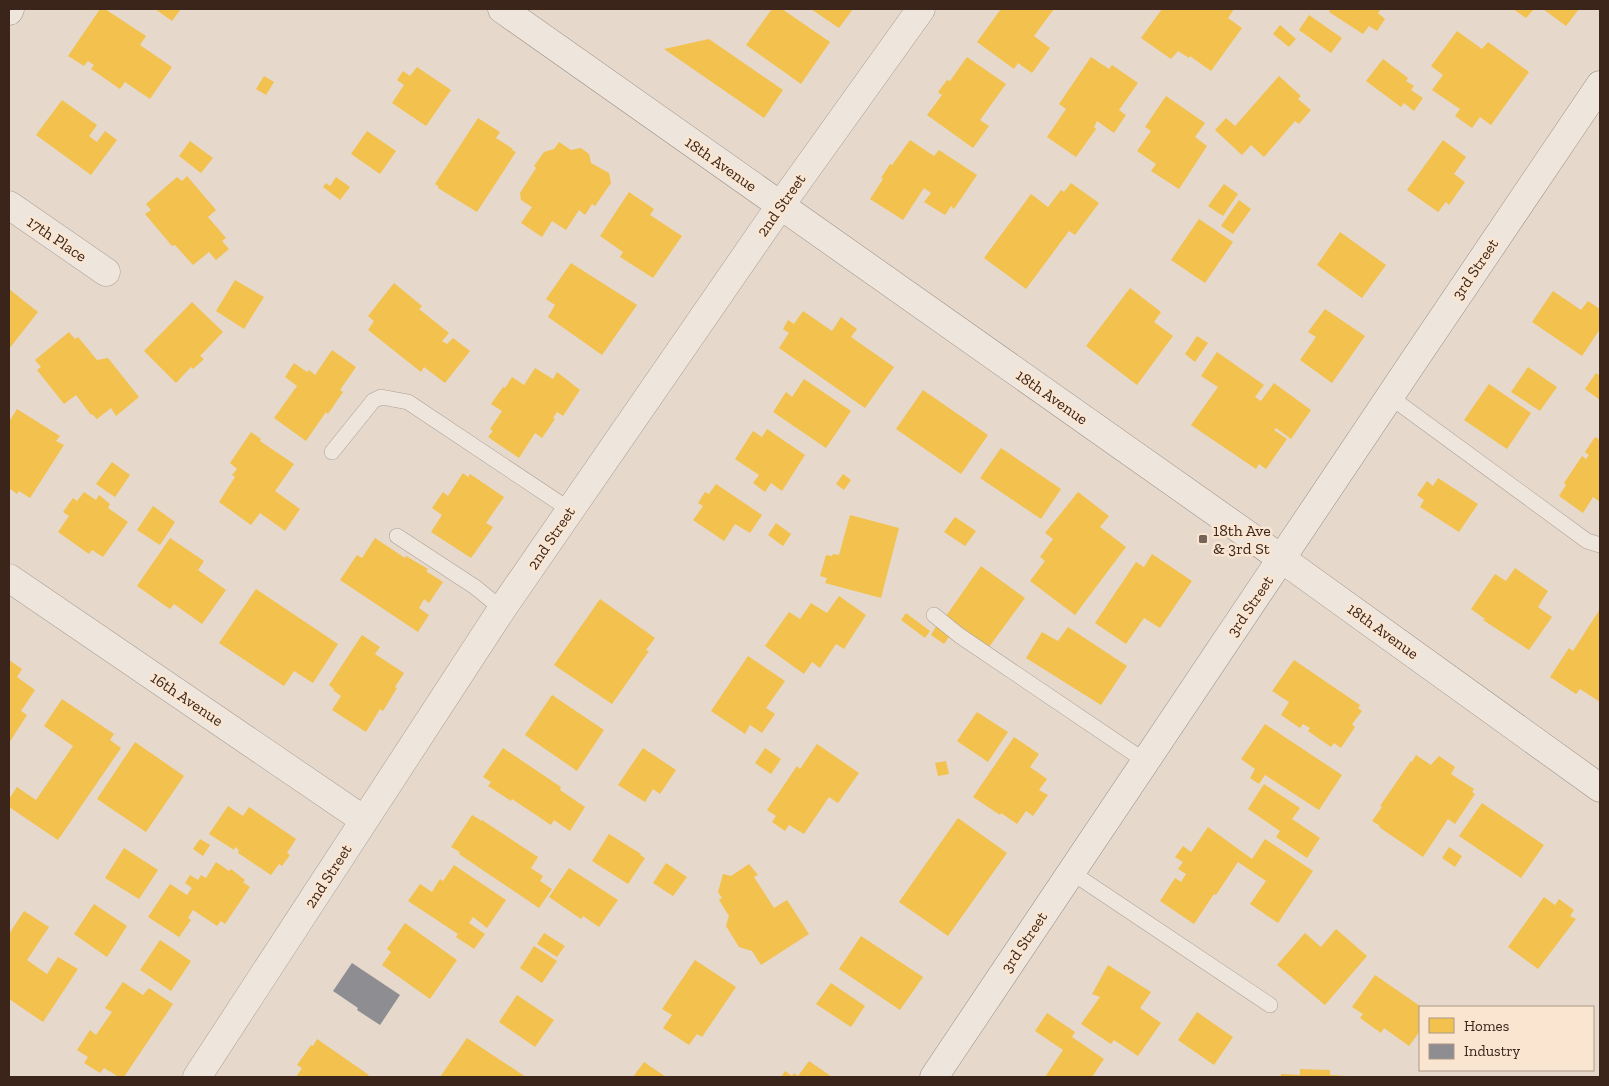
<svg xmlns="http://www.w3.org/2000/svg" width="1609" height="1086" font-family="'Zilla Slab',serif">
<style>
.homes{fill:#f2c14e}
.industry{fill:#8d8d92}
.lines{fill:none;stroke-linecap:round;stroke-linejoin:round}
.lane-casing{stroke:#ab9e94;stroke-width:16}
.street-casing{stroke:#ab9e94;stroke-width:29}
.secondary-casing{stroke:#9b8e85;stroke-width:29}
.lane{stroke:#eee6dd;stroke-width:15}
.street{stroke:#eee6dd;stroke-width:28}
.secondary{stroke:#eee6dd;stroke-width:28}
.poi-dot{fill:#776459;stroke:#f9e5d0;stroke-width:2}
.labels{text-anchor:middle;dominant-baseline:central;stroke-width:5;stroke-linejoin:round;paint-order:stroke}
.street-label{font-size:16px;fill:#3b251b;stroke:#f9e5d0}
.poi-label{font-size:16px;fill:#3b251b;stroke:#f9e5d0;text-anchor:start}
</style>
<rect width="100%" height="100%" fill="#e6d9cb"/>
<g class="homes">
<polygon points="100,9 105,9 146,36 140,45 172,67 150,99 125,82 120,89 91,69 94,65 88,61 84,66 68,56"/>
<polygon points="155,9 181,9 172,21"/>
<polygon points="772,9 782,9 830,42 801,84 746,45"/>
<polygon points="811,9 853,9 839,28"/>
<polygon points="1001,9 1054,9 1034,36 1050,48 1032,73 1018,63 1014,69 977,42"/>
<polygon points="1162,9 1234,9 1228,18 1242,28 1211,71 1190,56 1189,58 1178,51 1171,59 1141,38"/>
<polygon points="1331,9 1381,9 1378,13 1385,19 1377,31 1369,26 1363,34 1329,12"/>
<polygon points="1513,9 1534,9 1526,18"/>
<polygon points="1543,9 1579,9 1566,26"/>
<polygon points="1309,15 1342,38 1331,53 1299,30"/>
<polygon points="1280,25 1296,39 1289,47 1273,34"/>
<polygon points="1457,31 1482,49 1488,42 1529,72 1491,125 1480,117 1472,128 1455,116 1460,109 1432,90 1443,75 1431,66"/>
<polygon points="709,39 783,90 764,118 664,49"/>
<polygon points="967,57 1006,84 980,120 989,126 973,148 927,115 942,95 938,92 947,80 950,81"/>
<polygon points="1091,57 1109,69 1112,65 1138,83 1119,110 1126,115 1114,133 1097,121 1094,127 1096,129 1076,157 1047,137 1066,109 1059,104"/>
<polygon points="1383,59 1408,78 1406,81 1414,86 1411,90 1423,98 1414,111 1404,103 1401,107 1366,81"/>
<polygon points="417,67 451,90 426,126 392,103 404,85 397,80 403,71 410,76"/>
<polygon points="264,76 274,82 266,95 256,89"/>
<polygon points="1279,76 1301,96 1298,99 1311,110 1299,124 1295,121 1264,157 1251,145 1242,155 1215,130 1226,118 1235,126"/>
<polygon points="1166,96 1205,123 1195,137 1207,146 1179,189 1151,171 1156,164 1137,151 1151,131 1145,127"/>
<polygon points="62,100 97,125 89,136 97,142 105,131 117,140 91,175 36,135"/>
<polygon points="478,118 500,132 496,138 513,149 512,150 516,152 477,212 438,188 438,186 435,184"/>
<polygon points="367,131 396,151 380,174 351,154"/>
<polygon points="910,140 934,156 939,150 977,175 954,209 951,206 945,215 924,202 931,193 924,188 903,220 870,199 883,179 881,178 890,164 892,165"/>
<polygon points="1443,140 1466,157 1454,174 1465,182 1449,205 1446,202 1438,212 1407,190"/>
<polygon points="190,141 213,158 201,173 179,156"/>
<polygon points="559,142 571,150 581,148 589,154 591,163 609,173 611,183 595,206 592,204 585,215 579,210 566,230 552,221 542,237 521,223 532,207 521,200 520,193 536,168 534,166 544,152 554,149"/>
<polygon points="187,176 216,210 208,217 226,238 222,241 229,249 216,260 209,252 193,265 175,245 172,246 145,214 151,210 146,204 177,177 182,181"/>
<polygon points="336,177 350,187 340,200 323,187 326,183 330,186"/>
<polygon points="1071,183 1099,203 1075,235 1069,231 1026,289 984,258 1031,194 1048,207 1061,190 1064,192"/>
<polygon points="1224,184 1238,194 1223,216 1208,206"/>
<polygon points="629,192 654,209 650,215 682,236 653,278 620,257 623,252 600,236"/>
<polygon points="1239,200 1251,209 1233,234 1221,226"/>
<polygon points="1199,219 1233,242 1205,283 1171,260"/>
<polygon points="1340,232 1386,265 1362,298 1317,265"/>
<polygon points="571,263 637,305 602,355 548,317 555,305 546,299"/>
<polygon points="235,280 264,297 244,329 216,311"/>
<polygon points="394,283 422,306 419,309 449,333 442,341 447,344 453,338 470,351 445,383 424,367 421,372 368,330 374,321 368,316"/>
<polygon points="1130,288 1161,312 1154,322 1173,336 1137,385 1086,346"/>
<polygon points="9,289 38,312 9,349"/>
<polygon points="1553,291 1581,310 1588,301 1600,309 1600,329 1582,356 1532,322"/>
<polygon points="192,302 223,332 200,356 204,359 193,369 191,367 176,383 144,351"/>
<polygon points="1325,309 1365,336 1332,383 1300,360 1316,337 1308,332"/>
<polygon points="803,311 832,331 841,317 857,329 851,337 894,367 865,408 779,348 789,333 783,329 788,320 794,324"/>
<polygon points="69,332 75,339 78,337 97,360 108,358 139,397 116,416 111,408 97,419 92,414 91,415 76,395 64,404 37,370 41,367 35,360"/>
<polygon points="1197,336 1208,343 1195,362 1185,354"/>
<polygon points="332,350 356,367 340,390 343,392 328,414 326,412 306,441 274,418 297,386 285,377 294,363 307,372 309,370 315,375"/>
<polygon points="1217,352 1264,385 1255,397 1261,401 1274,383 1311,410 1291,439 1276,428 1274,430 1287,439 1266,469 1259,464 1256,469 1191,425 1218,387 1201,376"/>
<polygon points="1528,367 1557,387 1540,411 1511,392"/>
<polygon points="535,368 553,379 557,372 580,390 563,416 557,412 553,418 555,419 542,438 535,433 519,458 488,437 493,431 490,429 502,411 491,404 503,387 505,388 512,377 524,385"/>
<polygon points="1596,373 1600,376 1600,400 1585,389"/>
<polygon points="804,379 851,411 826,448 773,412 786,392 792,397"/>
<polygon points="1489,384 1531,413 1507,449 1464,420"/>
<polygon points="923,390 988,435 961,474 896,429"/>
<polygon points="17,409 60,436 56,441 64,445 30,498 19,491 17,494 9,488 9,422"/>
<polygon points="767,429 805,455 782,491 771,483 765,492 753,483 759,475 735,459 753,431 762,437"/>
<polygon points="251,432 261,439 260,441 294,464 275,491 300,509 285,531 260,513 251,525 219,502 235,477 232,475 237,469 230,463"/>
<polygon points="1595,437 1600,440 1600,502 1593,497 1583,513 1559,496 1566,485 1564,483 1582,456 1586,459 1589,455 1585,452"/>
<polygon points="1001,448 1061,489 1041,519 980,478"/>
<polygon points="112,462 130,475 115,497 96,484"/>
<polygon points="463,473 468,477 470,474 504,497 486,523 493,527 471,558 431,532 442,515 432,508 443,492 448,496"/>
<polygon points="843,474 851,480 844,490 836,484"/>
<polygon points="1438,478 1478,504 1459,532 1420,507 1424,500 1417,495 1427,481 1433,486"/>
<polygon points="716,484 762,515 750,533 735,524 724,541 693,520 703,506 698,503 705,492 709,494"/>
<polygon points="84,492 96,500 99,495 110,504 108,508 128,522 103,557 92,550 89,554 58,532 69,516 63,512 73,498 77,501"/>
<polygon points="1078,492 1109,516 1100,527 1126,547 1075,615 1030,581 1045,561 1040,557 1053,539 1045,533"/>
<polygon points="153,506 175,522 160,545 137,530"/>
<polygon points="850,515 899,528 881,598 825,583 827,578 820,576 826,555 832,556 833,554 839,555"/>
<polygon points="955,517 976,531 965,546 944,532"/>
<polygon points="776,523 791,534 783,546 768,535"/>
<polygon points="170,538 204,561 198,570 226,590 202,624 174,604 170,609 137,586"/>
<polygon points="375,538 405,558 406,556 428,569 426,571 443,582 429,603 424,599 419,608 429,615 418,632 340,580 357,555 362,558"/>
<polygon points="1152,554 1192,581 1160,628 1144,618 1126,644 1095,623 1136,562 1144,567"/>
<polygon points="981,566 1025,598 989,647 946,616"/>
<polygon points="1515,568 1548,591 1538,607 1552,617 1529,650 1483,620 1485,619 1471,609 1495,574 1506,581"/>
<polygon points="256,589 338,644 313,683 294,671 284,686 219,643"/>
<polygon points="839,596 866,615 844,649 836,644 820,668 812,662 804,674 765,646 789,612 800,619 811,603 827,613"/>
<polygon points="600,599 655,638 646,650 649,651 612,704 554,665"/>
<polygon points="1600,609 1600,702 1580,689 1576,694 1550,677 1569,648 1573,651"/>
<polygon points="906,613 930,631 925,638 901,620"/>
<polygon points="938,623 952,633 944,644 931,635"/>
<polygon points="1068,627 1127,666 1101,705 1026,658 1042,632 1058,641"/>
<polygon points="362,635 380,647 375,654 404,673 395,687 397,688 383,711 380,709 366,732 332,710 341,696 333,690 334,689 329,685"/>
<polygon points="748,656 785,681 766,708 775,714 762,733 750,725 745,734 711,711"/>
<polygon points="9,660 22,669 17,677 35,690 21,711 27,715 9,743"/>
<polygon points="1294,660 1360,705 1358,708 1362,711 1352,724 1355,727 1341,748 1334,743 1331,747 1308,731 1310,728 1303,724 1300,728 1281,715 1289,702 1272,691"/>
<polygon points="552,695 604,730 577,771 525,735"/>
<polygon points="62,699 114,734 110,740 121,748 58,840 9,807 9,799 17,787 36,800 73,746 44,726"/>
<polygon points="977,712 1008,732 988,762 957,741"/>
<polygon points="1265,724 1342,775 1319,810 1265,775 1259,784 1250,778 1255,769 1241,759"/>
<polygon points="1014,737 1039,754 1030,767 1047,779 1039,790 1048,795 1033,816 1026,811 1017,824 1001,813 1000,815 973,797"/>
<polygon points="135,742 184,776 146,832 97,799"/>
<polygon points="817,744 859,773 838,803 829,797 804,834 789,825 785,831 772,822 776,816 767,810 797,766 800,769"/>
<polygon points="503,748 561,787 560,790 585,807 570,831 554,820 551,825 512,799 511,801 488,786 491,782 483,777"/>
<polygon points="643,748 676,770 660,794 653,789 645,802 618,785"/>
<polygon points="765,748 781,759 771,774 755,763"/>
<polygon points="1416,755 1431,765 1439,756 1455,767 1451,774 1474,789 1472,792 1475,794 1455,824 1448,819 1423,857 1379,827 1380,826 1372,821 1382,807 1380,806 1411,761 1412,762"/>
<polygon points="946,761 949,774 938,776 935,763"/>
<polygon points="1264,784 1300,808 1292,819 1320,838 1307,858 1276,837 1280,831 1248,809"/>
<polygon points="1482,803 1544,845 1521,878 1459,836"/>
<polygon points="228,806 243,816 249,807 296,839 287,853 290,855 282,866 279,864 271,875 238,853 239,850 235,847 234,850 209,834"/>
<polygon points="472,815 482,821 482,820 538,857 531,868 543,876 540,881 552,889 539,908 459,854 460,852 451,847"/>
<polygon points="958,818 1007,853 948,936 899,902"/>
<polygon points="1208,827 1252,859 1265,839 1313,871 1278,923 1250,904 1266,881 1238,862 1216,895 1214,894 1194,924 1160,901 1175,878 1181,882 1186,874 1178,869 1183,862 1175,857 1183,846 1191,852"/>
<polygon points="609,834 641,854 640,855 645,858 628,884 592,861"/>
<polygon points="200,839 210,845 203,856 193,849"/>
<polygon points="1449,847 1462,856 1455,867 1442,858"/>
<polygon points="124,848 158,870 139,899 105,878"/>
<polygon points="216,862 229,871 231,869 245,880 243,882 250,887 225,924 221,921 217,926 193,910 188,918 191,920 179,937 148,917 170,884 187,895 192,888 185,883 190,875 198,880 201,875 206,878"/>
<polygon points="666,863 687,877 673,896 653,883"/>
<polygon points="749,864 758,875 754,877 774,908 787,900 809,934 761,965 752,951 739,947 726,926 729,916 719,900 722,898 718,892 723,874 731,876"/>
<polygon points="454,865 506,900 487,928 473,917 469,923 485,934 474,949 456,937 458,934 408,901 420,884 432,892 440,879 443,881"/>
<polygon points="569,868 618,900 599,927 583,916 581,919 549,897"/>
<polygon points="1544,897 1555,905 1559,899 1574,910 1570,916 1576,919 1538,969 1508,947"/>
<polygon points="94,904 127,926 107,957 74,934"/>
<polygon points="24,911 49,927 27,960 47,974 58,957 78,969 43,1022 9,999 9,934"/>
<polygon points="405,923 457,960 430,999 382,965 391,952 387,949"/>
<polygon points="1336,929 1367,956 1325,1005 1277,965 1305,933 1321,947"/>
<polygon points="544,933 565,946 557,957 537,944"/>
<polygon points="861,936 923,977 900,1010 839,969"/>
<polygon points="160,940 191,961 171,991 140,970"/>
<polygon points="534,946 557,961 542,983 520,968"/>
<polygon points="695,960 736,987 702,1037 697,1034 689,1045 663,1028 672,1015 662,1009"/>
<polygon points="1108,965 1151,992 1140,1008 1161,1023 1138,1056 1114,1040 1111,1044 1081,1024 1100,997 1092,994"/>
<polygon points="1375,975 1420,1006 1420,1031 1409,1046 1384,1028 1381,1033 1360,1018 1363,1014 1352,1007"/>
<polygon points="123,982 143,995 149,988 173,1004 124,1077 119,1077 104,1068 100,1073 84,1063 88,1057 77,1050 90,1030 96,1035 112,1012 105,1008"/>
<polygon points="831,983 865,1006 851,1027 816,1004"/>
<polygon points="517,995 554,1020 535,1047 499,1022"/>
<polygon points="1197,1012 1233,1037 1214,1065 1178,1040"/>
<polygon points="1047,1013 1075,1032 1072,1037 1104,1059 1092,1077 1045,1077 1063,1050 1035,1031"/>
<polygon points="467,1038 526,1077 440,1077"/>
<polygon points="317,1039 369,1075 367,1077 296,1077 302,1068 297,1065 311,1045 313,1046"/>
<polygon points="809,1061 832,1077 781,1077 785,1071 792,1076 794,1073 798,1076"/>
<polygon points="644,1062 666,1077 633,1077"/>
<polygon points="1300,1069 1330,1070 1330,1075 1347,1076 1347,1077 1281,1077 1281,1074 1300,1075"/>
</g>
<polygon class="industry" points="352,963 400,995 380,1025 357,1010 358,1008 333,991"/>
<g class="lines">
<g class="lane-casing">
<g id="lane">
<polyline points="1389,396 1587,541 1600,545"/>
<polyline points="332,452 373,401 381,397 408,402 570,510"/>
<polyline points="397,536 475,587 502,609"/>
<polyline points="934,615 960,636 1145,761"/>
<polyline points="1071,872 1270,1005"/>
</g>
</g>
<g class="street-casing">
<g id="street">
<polyline points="9,205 106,272"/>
<polyline points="9,578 364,820"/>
<polyline points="197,1077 502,609 780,206 921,9"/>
</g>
</g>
<g class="secondary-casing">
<g id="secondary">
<polyline points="502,9 1282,559 1600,788"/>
<polyline points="9,11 10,9"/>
<polyline points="934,1077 1415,359 1600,85"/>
</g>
</g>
<use href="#lane" class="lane"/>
<use href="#street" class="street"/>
<use href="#secondary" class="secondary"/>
</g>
<rect class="poi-dot" x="1198" y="534" width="10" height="10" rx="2.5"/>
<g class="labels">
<g class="street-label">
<text transform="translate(721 164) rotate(35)">18th Avenue</text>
<text transform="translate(781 205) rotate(-55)">2nd Street</text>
<text transform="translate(57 239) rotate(34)">17th Place</text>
<text transform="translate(1475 269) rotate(-56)">3rd Street</text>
<text transform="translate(1052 397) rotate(35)">18th Avenue</text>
<text transform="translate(551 538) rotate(-56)">2nd Street</text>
<text transform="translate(1250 606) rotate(-56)">3rd Street</text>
<text transform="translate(1383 631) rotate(36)">18th Avenue</text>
<text transform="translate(187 699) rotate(34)">16th Avenue</text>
<text transform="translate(328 876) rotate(-57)">2nd Street</text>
<text transform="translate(1024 942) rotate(-56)">3rd Street</text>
</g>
<g class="poi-label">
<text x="1213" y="530">18th Ave<tspan x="1213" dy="18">&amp; 3rd St</tspan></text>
</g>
</g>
<rect width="1609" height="1086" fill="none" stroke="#3b251b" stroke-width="20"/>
<rect x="1419" y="1006" width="175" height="65" fill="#f9e5d0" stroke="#ad9888"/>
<rect x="1429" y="1018" width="25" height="15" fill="#f2c14e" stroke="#ad9888"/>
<text x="1464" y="1031" font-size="15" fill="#3b251b">Homes</text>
<rect x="1429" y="1044" width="25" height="15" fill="#8d8d92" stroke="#ad9888"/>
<text x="1464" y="1056" font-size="15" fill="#3b251b">Industry</text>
</svg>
